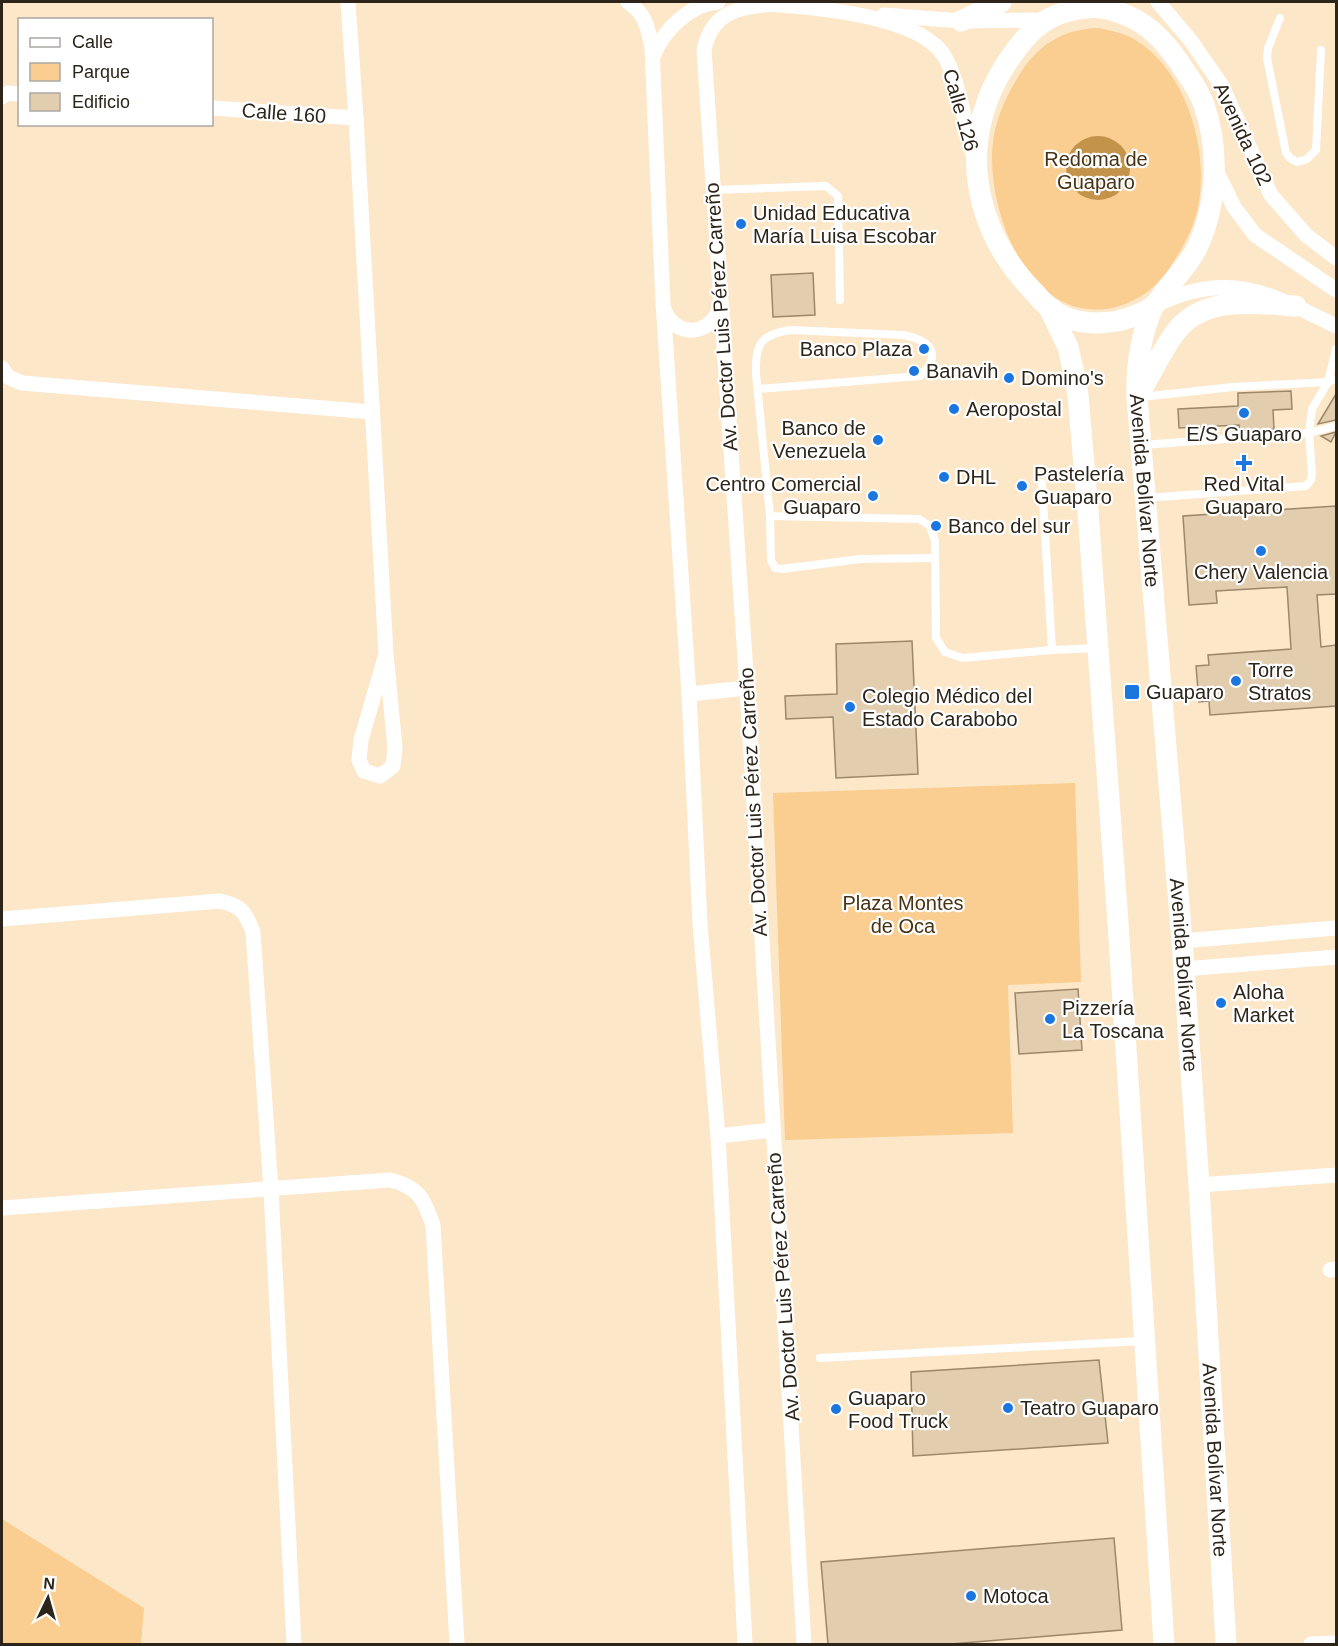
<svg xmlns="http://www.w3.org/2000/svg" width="1338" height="1646" font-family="Helvetica,sans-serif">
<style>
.green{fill:#f9ce90}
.water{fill:#c3934b}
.building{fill:#e2cdaf;stroke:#9b876b;stroke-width:1.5}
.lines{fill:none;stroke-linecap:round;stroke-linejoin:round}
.lane{stroke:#fff;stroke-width:8}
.street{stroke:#fff;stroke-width:15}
.secondary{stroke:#fff;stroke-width:21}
.poi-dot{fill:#1c76df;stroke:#fff;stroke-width:2}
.labels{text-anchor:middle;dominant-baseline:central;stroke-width:4.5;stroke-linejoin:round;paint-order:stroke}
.street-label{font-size:20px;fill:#2d251a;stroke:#fff}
.park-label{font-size:20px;fill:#473313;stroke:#fff}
.poi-label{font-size:20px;fill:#2d251a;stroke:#fff;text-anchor:start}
</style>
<rect width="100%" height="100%" fill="#fde7c9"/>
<g class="green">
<path d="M1099 28C1111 31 1126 33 1137 41 1186 72 1208 147 1199 202 1196 224 1184 246 1172 264 1158 287 1138 302 1112 308 1026 325 982 202 994 135 998 114 1007 95 1018 77 1037 45 1062 29 1099 28Z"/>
<polygon points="1075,783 1081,982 1008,985 1013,1133 785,1140 773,793"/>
<polygon points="2,1519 144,1608 141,1644 2,1644"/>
</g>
<circle class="water" cx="1098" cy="168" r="32"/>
<g class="building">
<polygon points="813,273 815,315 773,317 771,275"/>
<polygon points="1291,391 1292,409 1273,410 1274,429 1240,431 1239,425 1179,428 1178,409 1238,406 1238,393"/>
<polygon points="1336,394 1336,420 1318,424"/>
<polygon points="1336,432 1331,442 1321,436"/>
<polygon points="1336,506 1336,594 1317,595 1321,647 1336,645 1336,706 1210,715 1209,701 1199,702 1196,666 1209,665 1208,655 1291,649 1287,587 1216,591 1217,603 1189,605 1183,516"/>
<polygon points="912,641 918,774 836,778 833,717 786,719 785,696 837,694 836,644"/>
<polygon points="1078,989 1082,1050 1019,1054 1015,993"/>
<polygon points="1099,1360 1108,1443 913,1456 911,1372"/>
<polygon points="1114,1538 1122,1630 950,1644 828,1644 821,1562"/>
</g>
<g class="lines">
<g class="lane">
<polyline points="1280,18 1268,48 1267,58 1286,153 1290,158 1297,162 1307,159 1316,150 1321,50"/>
<polyline points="713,190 826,186 838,196 840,300"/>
<path d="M758 389 920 376C943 354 931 341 904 335L790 330C760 335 755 344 756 374L770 516 919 519 930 526 935 541 936 638 945 652 963 658 1052 650 1097 648"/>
<polyline points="1141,397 1233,387 1328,382 1336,379"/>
<polyline points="1142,445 1309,433 1336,426"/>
<polyline points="1042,483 1052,650"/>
<polyline points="1147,498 1306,486 1311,480 1312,473 1309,433 1312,409 1328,382 1336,349"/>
<polyline points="770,516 771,560 775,568 782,569 861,559 934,558"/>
<polyline points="820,1358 1142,1341"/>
</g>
<g class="street">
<polyline points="348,2 356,118 386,654 395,748 393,766 380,776 364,771 359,760 361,740 386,654"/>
<path d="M628 2C647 16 647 26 652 48L663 303 689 694 700 924 718 1136 745 1644"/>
<polyline points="1158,2 1191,41 1222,86 1271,195 1306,235 1336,258"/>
<path d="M764 4C809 7 923 14 946 59 959 83 966 128 973 155"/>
<path d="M771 4C737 8 712 12 704 50L747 688 804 1644"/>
<polyline points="884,15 961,21 1045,20"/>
<path d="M653 57C662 31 690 4 718 2"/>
<polyline points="2,97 8,93 20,94"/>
<polyline points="212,108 356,118"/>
<polyline points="1215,168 1234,207 1255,235 1336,290"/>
<path d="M1158 304C1230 270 1271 294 1336 326"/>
<path d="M664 309C675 339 711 336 720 307"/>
<polyline points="2,368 8,377 22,383 372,412"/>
<polyline points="689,694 747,688"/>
<path d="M2 919 220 901C241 906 245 911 253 932L271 1190 294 1644"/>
<polyline points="1182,941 1336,928"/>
<polyline points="1183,969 1336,957"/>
<polyline points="718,1136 772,1130"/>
<polyline points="1199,1185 1336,1175"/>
<path d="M2 1208 390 1180C419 1187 424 1199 433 1225L457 1644"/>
<polyline points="1330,1270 1336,1269"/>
<polyline points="1311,1644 1336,1643"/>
</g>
<g class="secondary">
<path d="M1095 7C1134 12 1157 30 1179 62 1188 76 1199 89 1204 105 1220 150 1217 207 1196 250 1189 263 1180 272 1172 283 1165 290 1159 302 1152 307 1143 314 1129 318 1118 321 1101 324 1082 324 1065 317 1052 312 1043 303 1034 292 1002 259 981 219 977 172 974 133 986 93 1008 61 1032 25 1051 10 1095 7Z"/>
<polyline points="961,21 1001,2"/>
<path id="s1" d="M1153 307C1140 337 1136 365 1137 397L1182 941 1199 1185 1226 1644"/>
<polyline points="1050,310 1068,347 1073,369 1078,395 1088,512 1118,923 1164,1644"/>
<path d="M1137 397C1150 377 1160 353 1175 333 1202 295 1255 303 1296 306"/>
</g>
</g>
<g class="poi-dot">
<circle cx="741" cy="224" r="6"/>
<circle cx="924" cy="349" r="6"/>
<circle cx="914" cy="371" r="6"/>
<circle cx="1009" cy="378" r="6"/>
<circle cx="954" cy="409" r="6"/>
<circle cx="1244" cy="413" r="6"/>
<circle cx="878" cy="440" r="6"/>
<path d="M1241 454h6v6h6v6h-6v6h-6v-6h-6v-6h6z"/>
<circle cx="944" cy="477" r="6"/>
<circle cx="1022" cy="486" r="6"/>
<circle cx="873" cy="496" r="6"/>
<circle cx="936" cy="526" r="6"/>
<circle cx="1261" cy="551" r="6"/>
<circle cx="1236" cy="681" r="6"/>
<rect x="1124" y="684" width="16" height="16" rx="3"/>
<circle cx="850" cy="707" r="6"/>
<circle cx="1221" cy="1003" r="6"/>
<circle cx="1050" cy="1019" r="6"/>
<circle cx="1008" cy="1408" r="6"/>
<circle cx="836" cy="1409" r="6"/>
<circle cx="971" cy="1596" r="6"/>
</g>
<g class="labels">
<g class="street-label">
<text transform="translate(961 110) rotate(74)">Calle 126</text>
<text transform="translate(284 113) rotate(4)">Calle 160</text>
<text transform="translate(1243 134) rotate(65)">Avenida 102</text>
<text transform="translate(721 317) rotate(-94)">Av. Doctor Luis Pérez Carreño</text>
<text stroke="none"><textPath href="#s1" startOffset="186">Avenida Bolívar Norte</textPath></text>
<text transform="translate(753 802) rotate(-93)">Av. Doctor Luis Pérez Carreño</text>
<text stroke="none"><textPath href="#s1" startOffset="672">Avenida Bolívar Norte</textPath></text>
<text transform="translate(783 1287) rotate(-94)">Av. Doctor Luis Pérez Carreño</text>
<text stroke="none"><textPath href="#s1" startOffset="1158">Avenida Bolívar Norte</textPath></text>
</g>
<g class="park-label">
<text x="1096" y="159">Redoma de<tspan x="1096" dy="23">Guaparo</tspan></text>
<text x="903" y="903">Plaza Montes<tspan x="903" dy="23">de Oca</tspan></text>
</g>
<g class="poi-label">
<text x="753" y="213">Unidad Educativa<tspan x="753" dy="23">María Luisa Escobar</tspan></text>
<text x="912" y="349" text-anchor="end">Banco Plaza</text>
<text x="926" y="371">Banavih</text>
<text x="1021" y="378">Domino's</text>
<text x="966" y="409">Aeropostal</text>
<text x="866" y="428" text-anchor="end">Banco de<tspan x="866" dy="23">Venezuela</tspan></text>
<text x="1244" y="434" text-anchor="middle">E/S Guaparo</text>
<text x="1034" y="474">Pastelería<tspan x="1034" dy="23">Guaparo</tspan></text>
<text x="956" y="477">DHL</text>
<text x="861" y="484" text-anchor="end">Centro Comercial<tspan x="861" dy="23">Guaparo</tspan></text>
<text x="1244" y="484" text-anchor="middle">Red Vital<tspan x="1244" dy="23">Guaparo</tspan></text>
<text x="948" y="526">Banco del sur</text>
<text x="1261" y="572" text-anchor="middle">Chery Valencia</text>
<text x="1248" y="670">Torre<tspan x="1248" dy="23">Stratos</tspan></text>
<text x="1146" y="692">Guaparo</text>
<text x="862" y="696">Colegio Médico del<tspan x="862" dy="23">Estado Carabobo</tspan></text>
<text x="1233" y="992">Aloha<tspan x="1233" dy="23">Market</tspan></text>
<text x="1062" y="1008">Pizzería<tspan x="1062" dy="23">La Toscana</tspan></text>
<text x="848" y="1398">Guaparo<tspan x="848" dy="23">Food Truck</tspan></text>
<text x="1020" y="1408">Teatro Guaparo</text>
<text x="983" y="1596">Motoca</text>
</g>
</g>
<rect width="1338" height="1646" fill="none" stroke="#2d251a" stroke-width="6"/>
<rect x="18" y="18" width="195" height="108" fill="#ffffff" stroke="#aba8a3" stroke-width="1.5"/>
<rect x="30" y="38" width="30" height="9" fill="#ffffff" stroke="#aba8a3" stroke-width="1.5"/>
<text x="72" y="48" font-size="18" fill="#2d251a">Calle</text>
<rect x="30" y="63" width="30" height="18" fill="#f9ce90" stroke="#aba8a3" stroke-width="1.5"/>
<text x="72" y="78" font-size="18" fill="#2d251a">Parque</text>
<rect x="30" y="93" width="30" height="18" fill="#e2cdaf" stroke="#aba8a3" stroke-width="1.5"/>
<text x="72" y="108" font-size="18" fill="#2d251a">Edificio</text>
<g transform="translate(48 1598) rotate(5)" stroke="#ffffff" stroke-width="4.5" paint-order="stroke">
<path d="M0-4.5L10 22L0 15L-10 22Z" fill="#2d251a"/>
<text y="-9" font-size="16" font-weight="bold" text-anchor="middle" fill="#2d251a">N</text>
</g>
</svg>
